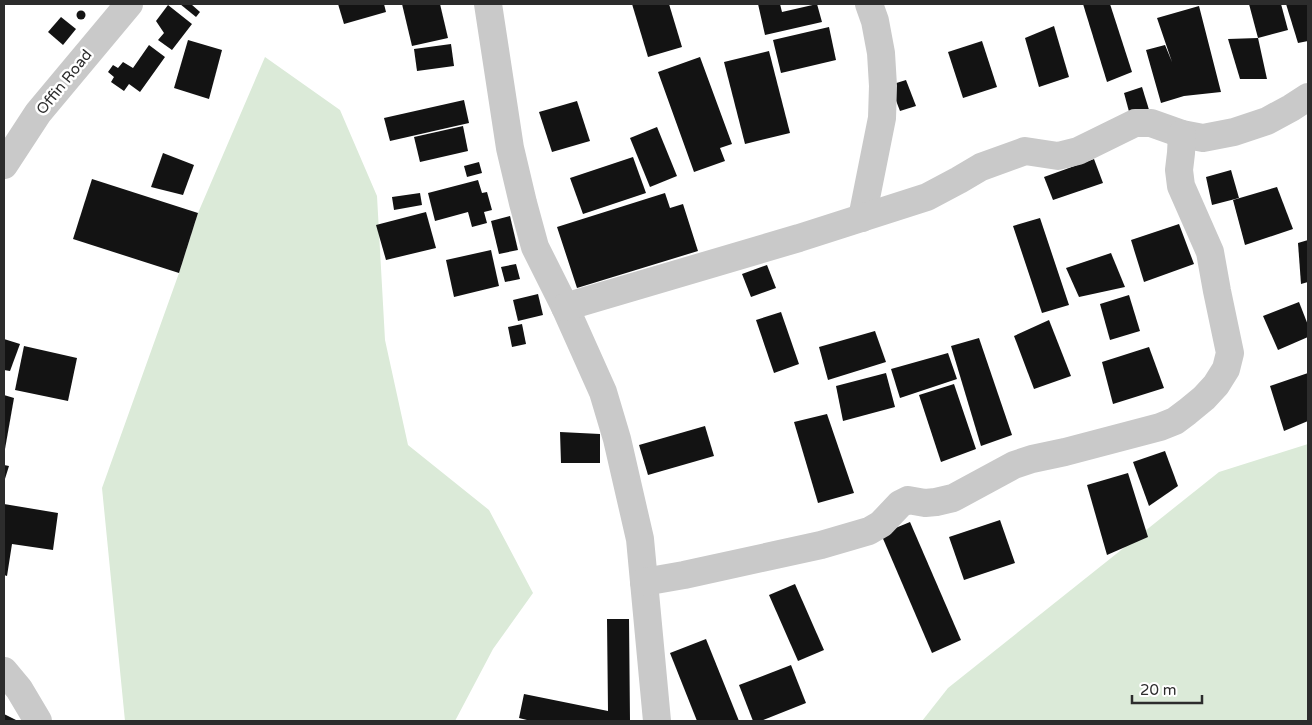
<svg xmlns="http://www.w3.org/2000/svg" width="1312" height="725" font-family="'Varela Round',sans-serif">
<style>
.green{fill:#dbead8}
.building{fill:#131313}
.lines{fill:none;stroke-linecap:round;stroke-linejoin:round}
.minor{stroke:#c9c9c9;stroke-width:28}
.labels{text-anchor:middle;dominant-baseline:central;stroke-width:5;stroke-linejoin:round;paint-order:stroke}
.street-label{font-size:15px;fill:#2c2c2c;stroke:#fff}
</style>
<rect width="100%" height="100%" fill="#fff"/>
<g class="green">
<polygon points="265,57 340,110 377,196 385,340 408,445 489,510 533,593 493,649 455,721 125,721 102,488 179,273 198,213"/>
<polygon points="1308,444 1308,721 922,721 948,688 1219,472"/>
</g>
<g class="building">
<polygon points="180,4 191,4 200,12 196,17"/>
<polygon points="338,4 384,4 386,12 344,24"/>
<polygon points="402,4 440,4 448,38 412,46"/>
<polygon points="632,4 669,4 682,47 648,57"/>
<polygon points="758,4 780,4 782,12 817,4 822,22 765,35"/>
<polygon points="1083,4 1110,4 1132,72 1107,82"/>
<polygon points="1249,4 1281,4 1288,30 1258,38"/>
<polygon points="1286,4 1308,4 1308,41 1298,43"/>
<polygon points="168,5 192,24 172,50 158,40 164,33 156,21"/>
<polygon points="1199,6 1221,92 1184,96 1161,103 1146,50 1165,45 1172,62 1157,18"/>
<circle cx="81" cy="15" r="4.5"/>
<polygon points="61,17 76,29 63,45 48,32"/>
<polygon points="1054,26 1069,77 1039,87 1025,38"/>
<polygon points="829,27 836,60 781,73 773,40"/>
<polygon points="1258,38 1267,79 1240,79 1228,39"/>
<polygon points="188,40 222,50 209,99 174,88"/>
<polygon points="982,41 997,87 963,98 948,52"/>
<polygon points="451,44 454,66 417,71 414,49"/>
<polygon points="149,45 165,57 140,92 129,84 124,91 111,82 114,77 108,72 113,65 118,68 123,62 133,68"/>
<polygon points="769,51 790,133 745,144 724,62"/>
<polygon points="700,57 732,144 720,148 725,161 694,172 658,72"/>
<polygon points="906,80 916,106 900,111 890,85"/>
<polygon points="1142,87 1150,113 1131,119 1124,93"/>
<polygon points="464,100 469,123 390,141 384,118"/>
<polygon points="577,101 590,141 552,152 539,112"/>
<polygon points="463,126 468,151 420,162 414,137"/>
<polygon points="657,127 677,176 650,187 630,138"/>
<polygon points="163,153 194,165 183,195 151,187"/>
<polygon points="633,157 646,193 583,214 570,178"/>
<polygon points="1094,159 1103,183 1053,200 1044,177"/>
<polygon points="479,162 482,173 467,177 464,166"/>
<polygon points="1231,170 1239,198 1212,205 1206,177"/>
<polygon points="92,179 198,213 179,273 73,239"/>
<polygon points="478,180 482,193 487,192 492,210 484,212 487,223 472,227 468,212 435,221 428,193"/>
<polygon points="1277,187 1293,229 1245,245 1233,200"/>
<polygon points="420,193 422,205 394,210 392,197"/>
<polygon points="665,193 670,208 683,204 698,251 577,288 557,227"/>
<polygon points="426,212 436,248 386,260 376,225"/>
<polygon points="510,216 518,250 499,254 491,221"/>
<polygon points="1040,218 1069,305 1042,313 1013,226"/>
<polygon points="1179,224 1194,264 1144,282 1131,240"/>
<polygon points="1308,240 1308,282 1301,284 1298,243"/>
<polygon points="491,250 499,286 454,297 446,260"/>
<polygon points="1111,253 1125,287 1079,297 1066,268"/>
<polygon points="516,264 520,279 505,282 501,267"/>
<polygon points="767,265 776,288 751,297 742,274"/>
<polygon points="538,294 543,315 518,321 513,300"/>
<polygon points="1129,295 1140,331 1110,340 1100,304"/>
<polygon points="1299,302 1308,325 1308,337 1278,350 1263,316"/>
<polygon points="781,312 799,364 774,373 756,320"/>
<polygon points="1049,320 1071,376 1034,389 1014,336"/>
<polygon points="522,324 526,344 512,347 508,327"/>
<polygon points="875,331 886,362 828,380 819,347"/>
<polygon points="979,338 1012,435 981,446 951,346"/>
<polygon points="4,339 20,344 10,371 4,370"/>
<polygon points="24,346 77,358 68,401 15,390"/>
<polygon points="1149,347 1164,388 1113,404 1102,362"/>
<polygon points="948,353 957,379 900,398 891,369"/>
<polygon points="886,373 895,407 843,421 836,386"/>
<polygon points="1308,373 1308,421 1284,431 1270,386"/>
<polygon points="954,384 976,449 941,462 919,395"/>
<polygon points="4,395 14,398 5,449 4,449"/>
<polygon points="827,414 854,493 818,503 794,422"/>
<polygon points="705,426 714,456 648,475 639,445"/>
<polygon points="560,432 600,434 600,463 561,463"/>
<polygon points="1165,451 1178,486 1149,506 1133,462"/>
<polygon points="4,465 9,466 4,482"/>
<polygon points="1128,473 1148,537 1107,555 1087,485"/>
<polygon points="4,504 58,513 53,550 12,544 7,576 4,575"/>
<polygon points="1000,520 1015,563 964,580 949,537"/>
<polygon points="910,522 961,640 932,653 881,534"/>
<polygon points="795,584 824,650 798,661 769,595"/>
<polygon points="607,619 629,619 630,721 531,721 519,718 524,694 608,711"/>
<polygon points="706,639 739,721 697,721 670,653"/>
<polygon points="791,665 806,703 761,721 753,721 739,685"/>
<polygon points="4,714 18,721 4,721"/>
</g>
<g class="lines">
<g class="minor">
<polyline points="488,4 510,148 523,203 535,247 565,307 603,392 617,439 640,539 657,721"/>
<polyline points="4,165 38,113 129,4"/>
<polyline points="862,218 882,118 883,86 881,53 875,21 869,4"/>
<polyline points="565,307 799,238 927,197 959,180 981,167 1025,151 1058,156 1078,151 1135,123 1151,123 1182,134 1203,138 1234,132 1267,121 1291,108 1308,97"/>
<polyline points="644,582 684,575 821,545 869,531 881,524 900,504 908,500 925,503 936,502 953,498 1014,465 1032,459 1065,452 1160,427 1175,421 1187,412 1204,398 1216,385 1226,369 1230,353 1217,291 1210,252 1181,186 1179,170 1181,153 1182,134"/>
<polyline points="4,671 19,689 38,721"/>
</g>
</g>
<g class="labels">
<g class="street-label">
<text transform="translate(64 82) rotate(-51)">Offin Road</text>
</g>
</g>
<rect width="1312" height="725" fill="none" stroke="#2c2c2c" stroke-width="10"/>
<path d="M1132 695v8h70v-8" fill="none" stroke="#2c2c2c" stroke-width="2.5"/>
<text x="1140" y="695" font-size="15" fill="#2c2c2c" stroke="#ffffff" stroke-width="4" paint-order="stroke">20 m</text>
</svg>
